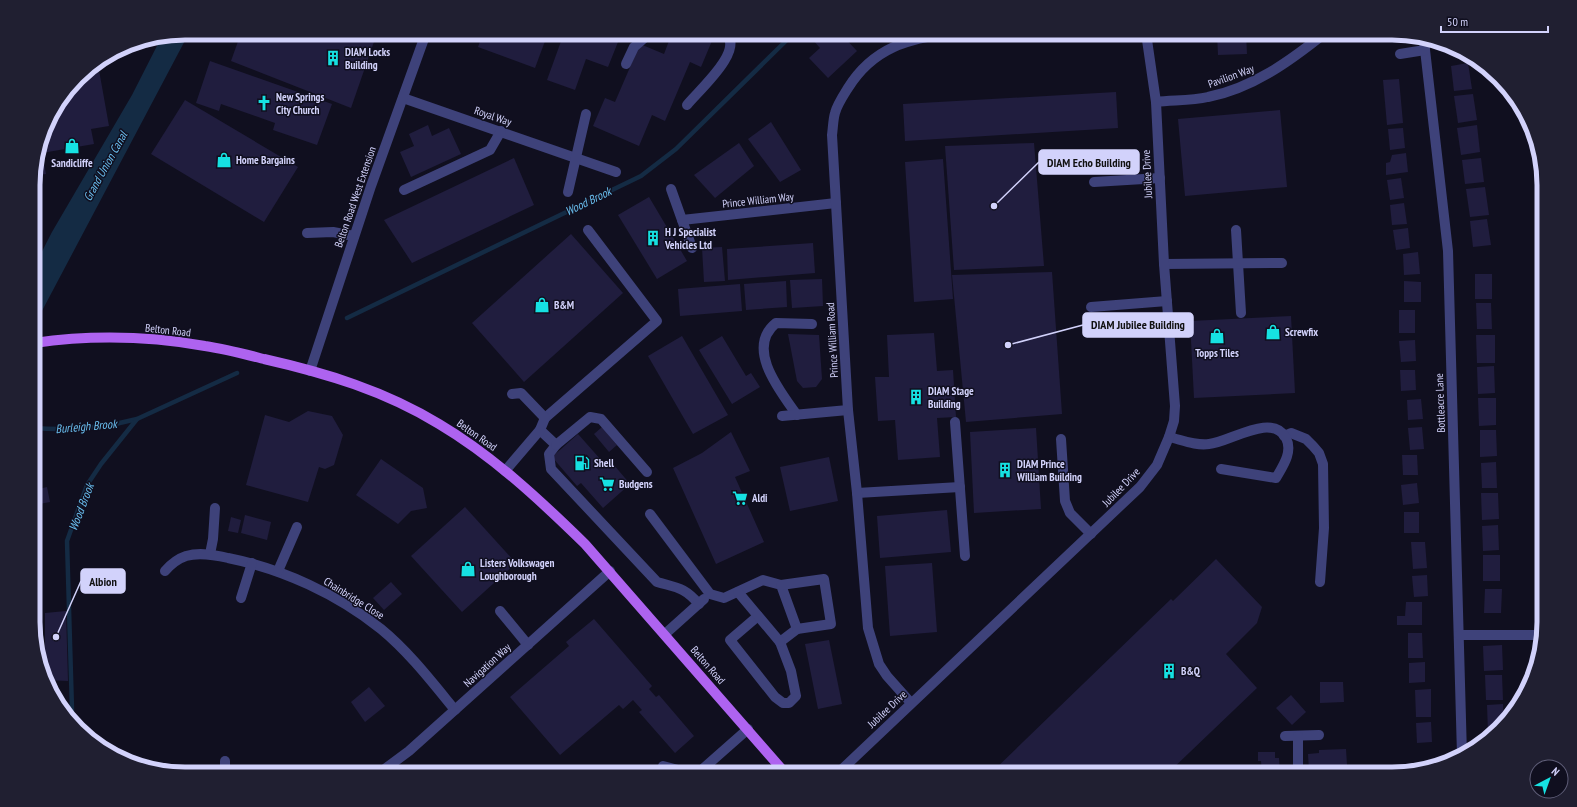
<svg xmlns="http://www.w3.org/2000/svg" width="1577" height="807" font-family="'PT Sans Narrow',sans-serif">
<style>
.water{fill:#142b44}
.lines{fill:none;stroke-linecap:round;stroke-linejoin:round}
.stream{stroke:#142b44;stroke-width:4.5}
.building{fill:#201d3e}
.minor{stroke:#3e427a;stroke-width:10}
.major{stroke:#ae63f0;stroke-width:10}
.labels{text-anchor:middle;dominant-baseline:central;stroke-width:3;stroke-linejoin:round;paint-order:stroke}
.poi-label{font-size:11px;font-weight:bold;fill:#d2d2fb;stroke:#100f1f;text-anchor:start}
.street-label{font-size:11px;fill:#d2d2fb;stroke:#100f1f}
.water-label{font-size:12px;font-style:italic;fill:#6abff0;stroke:#100f1f}
.rim{fill:none;stroke:#d2d2fb;stroke-width:5}
.leader{fill:none;stroke:#d2d2fb;stroke-width:1.5}
.callout-dot{fill:#d2d2fb;stroke:#100f1f;stroke-width:1.5}
.callout{fill:#d2d2fb;stroke:#d2d2fb;stroke-width:1.5}
.callout-label{font-size:12px;text-anchor:middle;font-weight:bold;fill:#111}
</style>
<rect width="100%" height="100%" fill="#100f1f"/>
<polygon class="water" points="189,33 34,326 34,267 52,232 132,95 161,38"/>
<g class="lines">
<g class="stream">
<polyline points="347,318 641,176 676,149 794,33"/>
<path d="M34 428C69 431 103 428 137 419"/>
<polyline points="71,719 72,710 67,541 87,485 101,464 137,419 237,373"/>
</g>
</g>
<g class="building">
<polygon points="241,33 377,33 351,108 231,61"/>
<polygon points="483,33 548,33 535,68 478,47"/>
<polygon points="564,33 632,33 629,40 620,37 608,67 586,59 575,90 547,80"/>
<polygon points="672,33 708,33 714,36 701,67 690,62 665,121 652,115 639,146 593,126 605,98 615,102 640,44 664,54"/>
<polygon points="820,33 827,33 832,39 840,33 857,51 828,78 809,58 820,48 813,40"/>
<polygon points="858,33 875,33 865,42"/>
<polygon points="1217,33 1246,33 1247,54 1218,55"/>
<polygon points="210,61 332,104 317,145 273,130 275,123 221,104 219,111 196,103"/>
<polygon points="1468,63 1472,89 1454,91 1451,66"/>
<polygon points="99,70 109,126 91,129 94,144 42,153 46,174 33,176 49,118 83,73"/>
<polygon points="1399,79 1403,123 1387,125 1383,80"/>
<polygon points="1116,92 1118,128 905,141 903,104"/>
<polygon points="1473,94 1477,120 1458,123 1454,96"/>
<polygon points="185,100 298,167 264,222 151,154"/>
<polygon points="1280,110 1287,187 1185,196 1178,119"/>
<polygon points="771,122 801,170 780,182 748,139"/>
<polygon points="428,125 432,136 449,128 461,154 411,177 400,152 414,146 409,134"/>
<polygon points="1477,125 1480,152 1461,155 1457,128"/>
<polygon points="1403,128 1405,148 1390,150 1388,129"/>
<polygon points="739,143 754,166 715,198 694,175"/>
<polygon points="1034,143 1044,266 954,270 945,146"/>
<polygon points="1406,153 1408,172 1386,175 1386,163 1390,162 1392,155"/>
<polygon points="514,158 534,205 412,263 384,220"/>
<polygon points="1481,158 1484,182 1465,184 1462,160"/>
<polygon points="943,159 953,299 914,302 905,162"/>
<polygon points="1401,178 1404,198 1390,200 1387,180"/>
<polygon points="1485,187 1489,215 1470,217 1466,189"/>
<polygon points="649,197 687,261 657,279 618,215"/>
<polygon points="1404,203 1407,224 1392,225 1390,205"/>
<polygon points="1487,219 1491,245 1473,247 1470,221"/>
<polygon points="1408,228 1410,248 1396,250 1393,230"/>
<polygon points="571,234 623,293 524,382 472,323"/>
<polygon points="813,243 815,273 728,280 727,249"/>
<polygon points="722,247 725,281 704,282 702,248"/>
<polygon points="1418,252 1420,274 1404,275 1403,254"/>
<polygon points="1052,272 1062,414 966,422 952,275"/>
<rect x="1475" y="274" width="17" height="25"/>
<polygon points="822,279 823,306 792,308 790,280"/>
<polygon points="786,281 787,307 746,310 744,284"/>
<polygon points="1404,281 1421,282 1421,302 1404,302"/>
<polygon points="740,284 742,311 680,316 678,289"/>
<polygon points="1476,303 1491,303 1492,329 1477,329"/>
<rect x="1399" y="310" width="16" height="23"/>
<polygon points="1291,316 1295,393 1194,398 1190,321"/>
<polygon points="934,333 937,371 953,370 956,417 937,418 940,457 898,460 895,420 878,421 875,377 889,377 887,335"/>
<polygon points="788,334 819,335 822,379 816,387 803,388 797,381"/>
<polygon points="1476,335 1495,335 1495,363 1477,363"/>
<polygon points="682,336 728,415 693,434 648,356"/>
<polygon points="722,336 746,376 751,373 760,387 732,404 699,350"/>
<polygon points="1415,340 1416,361 1401,362 1399,341"/>
<polygon points="1494,366 1495,393 1478,394 1477,367"/>
<polygon points="1400,370 1415,370 1416,390 1401,391"/>
<polygon points="1478,398 1496,398 1496,425 1479,426"/>
<polygon points="1421,399 1423,419 1408,420 1407,400"/>
<polygon points="308,411 332,416 343,435 334,465 325,469 319,467 308,502 246,485 265,415 289,422"/>
<polygon points="602,427 617,445 609,452 594,434"/>
<polygon points="1422,427 1424,449 1410,450 1408,428"/>
<polygon points="1036,428 1041,509 974,513 970,432"/>
<polygon points="1480,430 1496,430 1497,456 1480,457"/>
<polygon points="731,432 750,471 735,477 764,542 716,564 673,468 702,453"/>
<polygon points="578,434 609,469 614,465 630,484 603,508 581,483 577,486 552,457"/>
<polygon points="1402,455 1417,455 1418,475 1403,475"/>
<polygon points="829,457 838,501 790,511 780,467"/>
<polygon points="381,459 423,488 427,508 411,511 398,524 356,495"/>
<polygon points="1496,462 1497,488 1482,488 1481,463"/>
<polygon points="1417,483 1419,503 1403,505 1401,485"/>
<polygon points="47,487 50,502 34,505 34,490"/>
<polygon points="1481,493 1498,493 1499,519 1482,520"/>
<polygon points="465,507 516,563 462,612 411,556"/>
<polygon points="947,510 951,552 880,558 877,516"/>
<rect x="1404" y="512" width="15" height="21"/>
<polygon points="245,515 271,522 267,540 241,533"/>
<polygon points="231,517 241,520 238,533 228,531"/>
<polygon points="1498,525 1499,550 1483,551 1482,526"/>
<polygon points="1411,542 1425,542 1427,568 1413,569"/>
<rect x="1483" y="555" width="17" height="26"/>
<polygon points="1216,559 1262,607 1257,623 1226,654 1257,688 1167,774 990,774 1171,599 1173,601"/>
<polygon points="932,563 937,632 890,636 885,566"/>
<polygon points="1427,575 1428,596 1414,597 1412,576"/>
<polygon points="391,582 402,594 384,610 373,598"/>
<polygon points="1485,589 1502,589 1501,613 1484,613"/>
<polygon points="1406,602 1422,602 1422,625 1397,625 1397,616 1405,616"/>
<polygon points="66,611 68,681 45,680 45,613"/>
<polygon points="594,619 652,686 649,689 656,697 659,695 694,736 675,753 639,712 642,710 633,700 623,709 619,705 560,755 510,697 569,646 566,642"/>
<polygon points="1408,633 1422,633 1423,658 1408,658"/>
<polygon points="829,640 842,704 818,709 805,644"/>
<polygon points="1502,645 1503,670 1484,671 1483,646"/>
<polygon points="1425,662 1425,682 1409,683 1409,663"/>
<polygon points="1485,675 1502,675 1503,700 1486,700"/>
<polygon points="1320,682 1343,682 1344,702 1320,703"/>
<polygon points="369,687 385,706 365,722 351,702"/>
<polygon points="1431,689 1431,717 1416,717 1415,690"/>
<polygon points="1291,695 1306,712 1292,725 1276,708"/>
<polygon points="1503,704 1504,724 1496,731 1488,732 1487,705"/>
<polygon points="1431,722 1432,742 1417,743 1416,723"/>
<polygon points="1346,749 1347,765 1321,767 1322,771 1309,771 1308,754 1319,753 1319,750"/>
<polygon points="1258,752 1275,752 1275,758 1279,758 1280,774 1262,774 1261,761 1258,761"/>
<polygon points="1411,764 1426,764 1426,769 1412,772"/>
</g>
<g class="lines">
<g class="minor">
<polyline points="1424,41 1448,251 1462,755"/>
<polyline points="1400,54 1425,50"/>
<polyline points="626,64 634,47 650,33"/>
<polyline points="403,98 616,172"/>
<path d="M1156 102C1173 100 1191 101 1208 97 1253 88 1290 61 1325 33"/>
<path d="M687 105C697 92 748 48 724 33"/>
<polyline points="1094,182 1160,178"/>
<polyline points="671,189 692,248"/>
<polyline points="404,190 490,150 501,131"/>
<polyline points="568,192 586,114"/>
<polyline points="682,220 836,203"/>
<polyline points="1236,230 1241,313"/>
<polyline points="307,233 333,232 354,236"/>
<polyline points="1164,264 1282,263"/>
<polyline points="1091,307 1167,301"/>
<polyline points="310,371 371,186 426,33"/>
<path d="M797 415C780 391 745 348 776 323L812 324"/>
<polyline points="782,416 848,410"/>
<polyline points="545,418 657,321 588,230"/>
<polyline points="955,422 965,556"/>
<path d="M540 430 556 445 549 454 551 469 657 582C678 588 684 587 699 604"/>
<polyline points="1284,436 1291,433 1306,439 1313,446 1319,453 1323,464 1324,528 1320,582"/>
<path d="M1169 437C1182 440 1196 446 1209 444 1230 442 1272 412 1286 438 1293 452 1283 466 1276 478L1221 469"/>
<polyline points="1061,439 1065,501 1070,513 1091,534"/>
<polyline points="556,445 590,417 601,419 647,472"/>
<polyline points="505,471 540,430 545,418 521,393 512,394"/>
<polyline points="857,493 960,487"/>
<polyline points="650,514 710,594 724,598 763,580 781,585 797,629 780,642 791,671 796,696 789,703 783,703 775,697 730,640 758,616"/>
<polyline points="210,554 213,539 215,508"/>
<path d="M165 571C171 564 177 559 186 556 200 552 215 555 228 558 283 569 337 594 381 629 409 652 432 682 455 710"/>
<polyline points="278,571 297,527"/>
<polyline points="781,585 824,579 831,624 797,629"/>
<polyline points="34,591 40,663"/>
<polyline points="738,592 780,642"/>
<polyline points="241,598 252,563"/>
<polyline points="500,611 528,645"/>
<polyline points="665,634 704,599"/>
<polyline points="1459,635 1541,635"/>
<path d="M911 703 887 676 879 664 868 628 857 493 848 410 832 135C833 128 833 120 835 113 837 105 843 96 848 88 873 48 908 38 953 33"/>
<polyline points="1285,736 1319,735"/>
<polyline points="1298,736 1298,774"/>
<polyline points="663,766 678,770 700,771"/>
<polyline points="225,774 225,761"/>
<polyline points="378,774 409,751 610,571"/>
<polyline points="697,774 748,729"/>
<polyline points="837,774 1140,487 1157,465 1169,437 1174,421 1175,406 1164,264 1156,102 1146,33"/>
</g>
<path class="major" d="M34 343C90 335 148 336 205 346 225 349 244 354 264 359 326 373 385 391 439 424 493 456 540 500 585 544L786 774"/>
</g>
<defs>
<g id="building-bare" transform="scale(1.2)"><path d="M-4-6H4V6H1V3H-1V6H-4ZM-2.5-4.3h1.7v1.8h-1.7ZM.8-4.3h1.7v1.8H.8ZM-2.5-1h1.7V.8h-1.7ZM.8-1h1.7V.8H.8Z" fill="#16e1e2" stroke="#100f1f" stroke-width="2.5" paint-order="stroke"/></g>
<g id="church-bare" transform="scale(1.2)"><path d="M-1.2-6h2.4v3.5h3.3v2.4h-3.3V6h-2.4V-.1h-3.3v-2.4h3.3Z" fill="#16e1e2" stroke="#100f1f" stroke-width="2.5" paint-order="stroke"/></g>
<g id="shop-bare" transform="scale(1.2)"><path d="M-5-2.5h2.3a2.7 3.5 0 0 1 5.4 0H5L5.5 6h-11ZM-1.5-2.5h3a1.5 2.3 0 0 0-3 0Z" fill="#16e1e2" stroke="#100f1f" stroke-width="2.5" paint-order="stroke"/></g>
<g id="fuel-bare" transform="scale(1.2)"><path d="M-5.5-6h7V0h2V4h1.3V-2.5L3-4.5l.8-.8L6-3V5H2.5V1h-1V6h-7ZM-4.2-4.7v3.2H.2V-4.7Z" fill="#16e1e2" stroke="#100f1f" stroke-width="2.5" paint-order="stroke"/></g>
<g id="supermarket-bare" transform="scale(1.2)"><path d="M-6-5.5h2.5l.6 2H6L4.5 2H-2.5L-4.4-4H-6ZM-1.5 3.2a1.3 1.3 0 1 0 .1 0ZM3 3.2a1.3 1.3 0 1 0 .1 0Z" fill="#16e1e2" stroke="#100f1f" stroke-width="2.5" paint-order="stroke"/></g>
</defs>
<g fill-rule="evenodd">
<use href="#building-bare" x="333" y="58"/>
<use href="#church-bare" x="264" y="103"/>
<use href="#shop-bare" x="72" y="146"/>
<use href="#shop-bare" x="224" y="160"/>
<use href="#building-bare" x="653" y="238"/>
<use href="#shop-bare" x="542" y="305"/>
<use href="#shop-bare" x="1273" y="332"/>
<use href="#shop-bare" x="1217" y="336"/>
<use href="#building-bare" x="916" y="397"/>
<use href="#fuel-bare" x="582" y="463"/>
<use href="#building-bare" x="1005" y="470"/>
<use href="#supermarket-bare" x="607" y="484"/>
<use href="#supermarket-bare" x="740" y="498"/>
<use href="#shop-bare" x="468" y="569"/>
<use href="#building-bare" x="1169" y="671"/>
</g>
<g class="labels">
<g class="poi-label">
<text x="345" y="52">DIAM Locks<tspan x="345" dy="13">Building</tspan></text>
<text x="276" y="97">New Springs<tspan x="276" dy="13">City Church</tspan></text>
<text x="236" y="160">Home Bargains</text>
<text x="72" y="163" text-anchor="middle">Sandicliffe</text>
<text x="665" y="232">H J Specialist<tspan x="665" dy="13">Vehicles Ltd</tspan></text>
<text x="554" y="305">B&amp;M</text>
<text x="1285" y="332">Screwfix</text>
<text x="1217" y="353" text-anchor="middle">Topps Tiles</text>
<text x="928" y="391">DIAM Stage<tspan x="928" dy="13">Building</tspan></text>
<text x="594" y="463">Shell</text>
<text x="1017" y="464">DIAM Prince<tspan x="1017" dy="13">William Building</tspan></text>
<text x="619" y="484">Budgens</text>
<text x="752" y="498">Aldi</text>
<text x="480" y="563">Listers Volkswagen<tspan x="480" dy="13">Loughborough</tspan></text>
<text x="1181" y="671">B&amp;Q</text>
</g>
<g class="street-label">
<text transform="translate(1231 76) rotate(-20)">Pavilion Way</text>
<text transform="translate(493 116) rotate(19)">Royal Way</text>
<text transform="translate(1147 174) rotate(-93)">Jubilee Drive</text>
<text transform="translate(355 197) rotate(-71)">Belton Road West Extension</text>
<text transform="translate(758 200) rotate(-6)">Prince William Way</text>
<text transform="translate(168 330) rotate(6)">Belton Road</text>
<text transform="translate(832 340) rotate(-93)">Prince William Road</text>
<text transform="translate(1440 403) rotate(-92)">Bottleacre Lane</text>
<text transform="translate(477 435) rotate(35)">Belton Road</text>
<text transform="translate(1121 487) rotate(-46)">Jubilee Drive</text>
<text transform="translate(354 598) rotate(32)">Chainbridge Close</text>
<text transform="translate(487 665) rotate(-42)">Navigation Way</text>
<text transform="translate(708 665) rotate(49)">Belton Road</text>
<text transform="translate(887 709) rotate(-43)">Jubilee Drive</text>
</g>
<g class="water-label">
<text transform="translate(105 166) rotate(-61)">Grand Union Canal</text>
<text transform="translate(588 201) rotate(-26)">Wood Brook</text>
<text transform="translate(86 426) rotate(-5)">Burleigh Brook</text>
<text transform="translate(81 507) rotate(-69)">Wood Brook</text>
</g>
</g>
<path d="M0 0H1577V807H0ZM185 40H1392A145 145 0 0 1 1537 185V622A145 145 0 0 1 1392 767H185A145 145 0 0 1 40 622V185A145 145 0 0 1 185 40Z" fill="#201f31" fill-rule="evenodd"/>
<path class="rim" d="M185 40H1392A145 145 0 0 1 1537 185V622A145 145 0 0 1 1392 767H185A145 145 0 0 1 40 622V185A145 145 0 0 1 185 40Z"/>
<path class="leader" d="M994 206L1039 162M1008 345L1083 325M56 637L81 581"/>
<g class="callout-dot">
<circle cx="994" cy="206" r="4"/>
<circle cx="1008" cy="345" r="4"/>
<circle cx="56" cy="637" r="4"/>
</g>
<g class="callout">
<rect x="1039" y="150" width="100" height="24" rx="4"/>
<rect x="1083" y="313" width="110" height="24" rx="4"/>
<rect x="81" y="569" width="44" height="24" rx="4"/>
</g>
<g class="callout-label">
<text x="1089" y="167">DIAM Echo Building</text>
<text x="1138" y="329">DIAM Jubilee Building</text>
<text x="103" y="586">Albion</text>
</g>
<g transform="translate(1549 779) rotate(41)"><circle r="19" fill="#100f1f" stroke="#5e5d77"/>
<path d="M0-3L7 15L0 10L-7 15Z" fill="#16e1e2"/>
<text y="-6" font-size="11" font-weight="bold" text-anchor="middle" fill="#d2d2fb">N</text>
</g>
<path d="M1441 26v6h107v-6" fill="none" stroke="#d2d2fb" stroke-width="2"/>
<text x="1447" y="26" font-size="12" fill="#d2d2fb" stroke="#100f1f" stroke-width="3" paint-order="stroke">50 m</text>
</svg>
